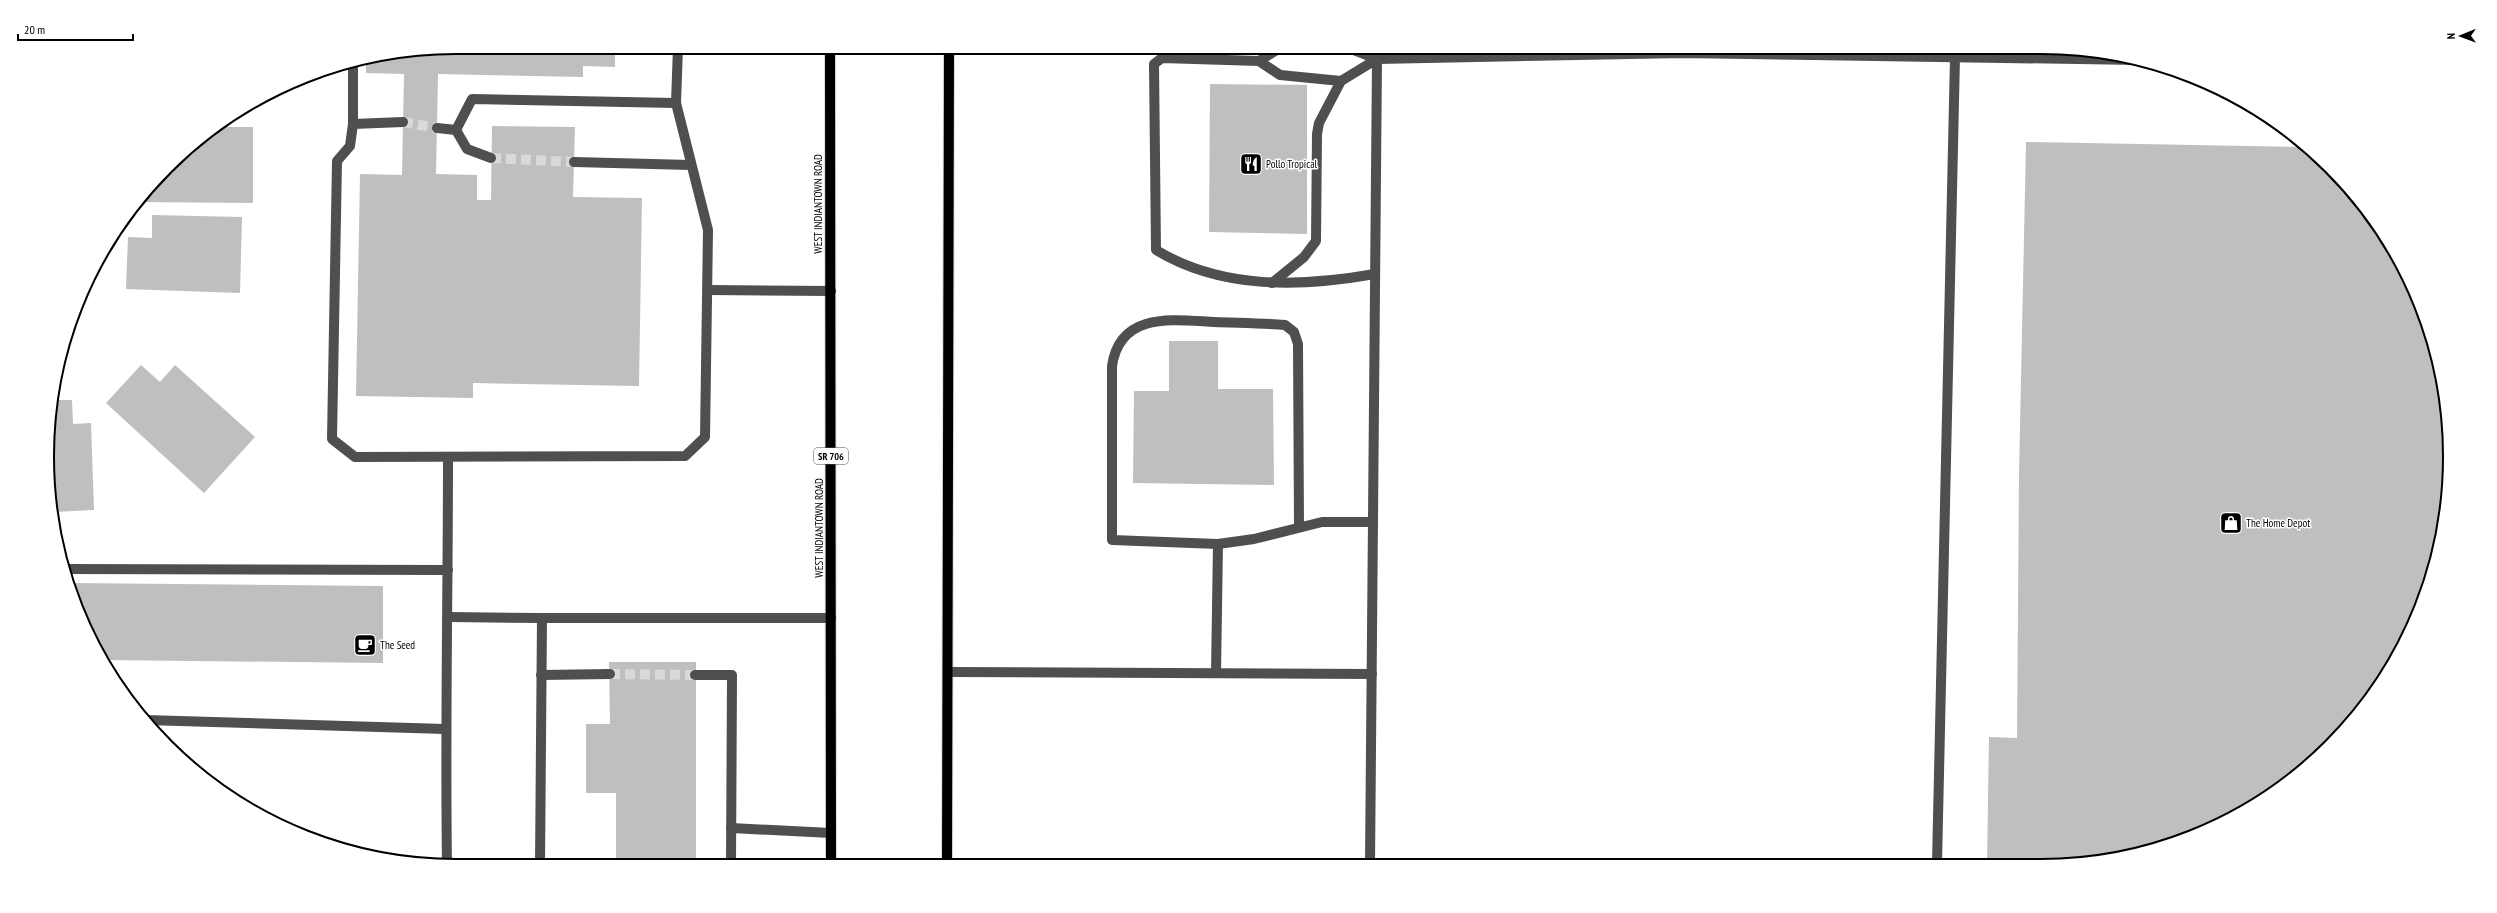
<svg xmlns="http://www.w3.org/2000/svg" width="2497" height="913" font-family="'PT Sans Narrow',sans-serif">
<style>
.building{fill:#bfbfbf}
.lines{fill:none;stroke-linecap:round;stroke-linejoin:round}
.minor-tunnel{stroke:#d9d9d9;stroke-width:10;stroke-dasharray:10 5;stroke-linecap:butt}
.major-casing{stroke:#dbdbdb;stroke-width:12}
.minor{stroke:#4f4f4f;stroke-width:10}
.major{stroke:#000;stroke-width:10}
.labels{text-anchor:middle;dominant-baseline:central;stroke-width:3;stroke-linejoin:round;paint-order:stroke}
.shield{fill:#fff;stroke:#4c4c4c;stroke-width:1}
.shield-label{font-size:10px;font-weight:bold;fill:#000}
.poi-label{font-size:11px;fill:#000;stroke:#fff;text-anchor:start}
.street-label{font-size:11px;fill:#000;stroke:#fff}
.rim{fill:none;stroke:#000;stroke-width:2}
</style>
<rect width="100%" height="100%" fill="#fff"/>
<g class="building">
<polygon points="457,47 615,47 615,67 583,66 583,77 438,74 436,174 477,175 477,200 491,200 492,126 575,127 573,197 642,198 639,386 473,383 473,398 356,396 360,174 402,175 404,74 366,73 366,58 377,55"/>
<polygon points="1210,84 1307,85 1307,234 1209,232"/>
<polygon points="217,127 253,127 253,203 136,202 186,149"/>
<polygon points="2026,142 2306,147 2348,186 2395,252 2428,325 2446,403 2449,483 2436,562 2395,661 2349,726 2311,764 2221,824 2147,852 2094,862 1987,863 1989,737 2017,738 2019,474"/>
<polygon points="152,215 242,217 240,293 126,289 128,237 152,238"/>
<polygon points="1169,341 1218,341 1218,389 1273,389 1274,485 1133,483 1134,391 1169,391"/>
<polygon points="141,365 160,382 175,365 255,437 204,493 106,403"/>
<polygon points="51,400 72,400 73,424 91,423 94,510 53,512 48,484"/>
<polygon points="69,583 383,586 383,663 102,660 89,637"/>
<polygon points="609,662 696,662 696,862 616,863 616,793 586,793 586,724 610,724"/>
</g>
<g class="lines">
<g class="minor-tunnel">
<polyline points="403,122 437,128"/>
<polyline points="491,158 574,162"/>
<polyline points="610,674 695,675"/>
</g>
<g class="major-casing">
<g id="major">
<polyline points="830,47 831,865"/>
<polyline points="947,865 949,47"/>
</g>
</g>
<g class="minor">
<polyline points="1294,47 1280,48 1259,61 1280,75 1341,81 1377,59"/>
<polyline points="1346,47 1377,59 1683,53 2139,60"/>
<polyline points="1368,47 1377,59 1370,864"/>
<path d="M1259 61 1162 58 1154 64 1156 250C1222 290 1301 287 1375 274"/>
<polyline points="353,62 353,124 350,146 337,161 332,439 355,457 685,456 705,437 708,230 676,103 678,47"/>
<polyline points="353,124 403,122"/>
<polyline points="437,128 456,130 472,99 676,103"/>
<polyline points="456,130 467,149 491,158"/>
<polyline points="574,162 691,165"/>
<polyline points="1272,283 1304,257 1316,241 1317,134 1319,123 1341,81"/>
<polyline points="708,290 831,291"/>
<path d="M1299 527 1298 344 1294 332 1285 325C1261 323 1238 323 1214 322 1174 320 1120 311 1112 366V540L1218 544 1254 539 1322 522H1373"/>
<polyline points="63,569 448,570"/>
<polyline points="448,617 542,618"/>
<polyline points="948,672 1372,674"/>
<polyline points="1216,673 1218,544"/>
<polyline points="541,675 610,674"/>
<polyline points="695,675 732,675 731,865"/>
<polyline points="145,720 445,729"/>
<polyline points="731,828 831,833"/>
<polyline points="1937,863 1955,57"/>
<path d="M447 865C445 729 448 593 448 457"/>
<polyline points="540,866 542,618 831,618"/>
</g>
<use href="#major" class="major"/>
</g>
<defs>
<g id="restaurant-square" transform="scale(1.15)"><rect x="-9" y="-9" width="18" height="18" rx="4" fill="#000" stroke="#fff"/><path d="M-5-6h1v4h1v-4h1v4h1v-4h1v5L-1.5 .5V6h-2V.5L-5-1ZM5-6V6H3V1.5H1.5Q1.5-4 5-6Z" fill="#fff"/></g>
<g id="shop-square" transform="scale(1.15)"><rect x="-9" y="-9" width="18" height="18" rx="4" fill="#000" stroke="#fff"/><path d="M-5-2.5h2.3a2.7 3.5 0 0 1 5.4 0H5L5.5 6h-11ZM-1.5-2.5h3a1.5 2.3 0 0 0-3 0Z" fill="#fff"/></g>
<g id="cafe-square" transform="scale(1.15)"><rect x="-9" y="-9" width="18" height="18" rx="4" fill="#000" stroke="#fff"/><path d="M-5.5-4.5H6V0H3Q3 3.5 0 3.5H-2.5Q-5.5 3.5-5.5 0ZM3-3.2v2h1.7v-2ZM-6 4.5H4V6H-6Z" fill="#fff"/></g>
</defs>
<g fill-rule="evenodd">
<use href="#restaurant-square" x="1251" y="164"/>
<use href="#shop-square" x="2231" y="523"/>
<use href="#cafe-square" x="365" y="645"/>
</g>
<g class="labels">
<rect class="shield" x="814" y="448" width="34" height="16" rx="3"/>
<g class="shield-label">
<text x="831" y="456">SR 706</text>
</g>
<g class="poi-label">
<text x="1266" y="164">Pollo Tropical</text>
<text x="2246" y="523">The Home Depot</text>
<text x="380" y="645">The Seed</text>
</g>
<g class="street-label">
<text transform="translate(818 204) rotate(-90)">WEST INDIANTOWN ROAD</text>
<text transform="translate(819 528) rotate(-90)">WEST INDIANTOWN ROAD</text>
</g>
</g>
<path d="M0 0H2497V913H0ZM456 54H2041A402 402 0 0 1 2443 456V457A402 402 0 0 1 2041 859H456A402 402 0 0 1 54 457V456A402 402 0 0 1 456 54Z" fill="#fff" fill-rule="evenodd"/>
<path class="rim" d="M456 54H2041A402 402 0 0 1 2443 456V457A402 402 0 0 1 2041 859H456A402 402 0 0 1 54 457V456A402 402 0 0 1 456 54Z"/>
<g transform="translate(2461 36) rotate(269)" stroke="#ffffff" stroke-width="3" paint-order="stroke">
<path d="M0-3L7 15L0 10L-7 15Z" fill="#000000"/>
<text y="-6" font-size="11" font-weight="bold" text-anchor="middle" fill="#000000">N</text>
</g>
<path d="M18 34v6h115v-6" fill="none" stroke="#000000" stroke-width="2"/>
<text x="24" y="34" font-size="12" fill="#000000" stroke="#ffffff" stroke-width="3" paint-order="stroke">20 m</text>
</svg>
